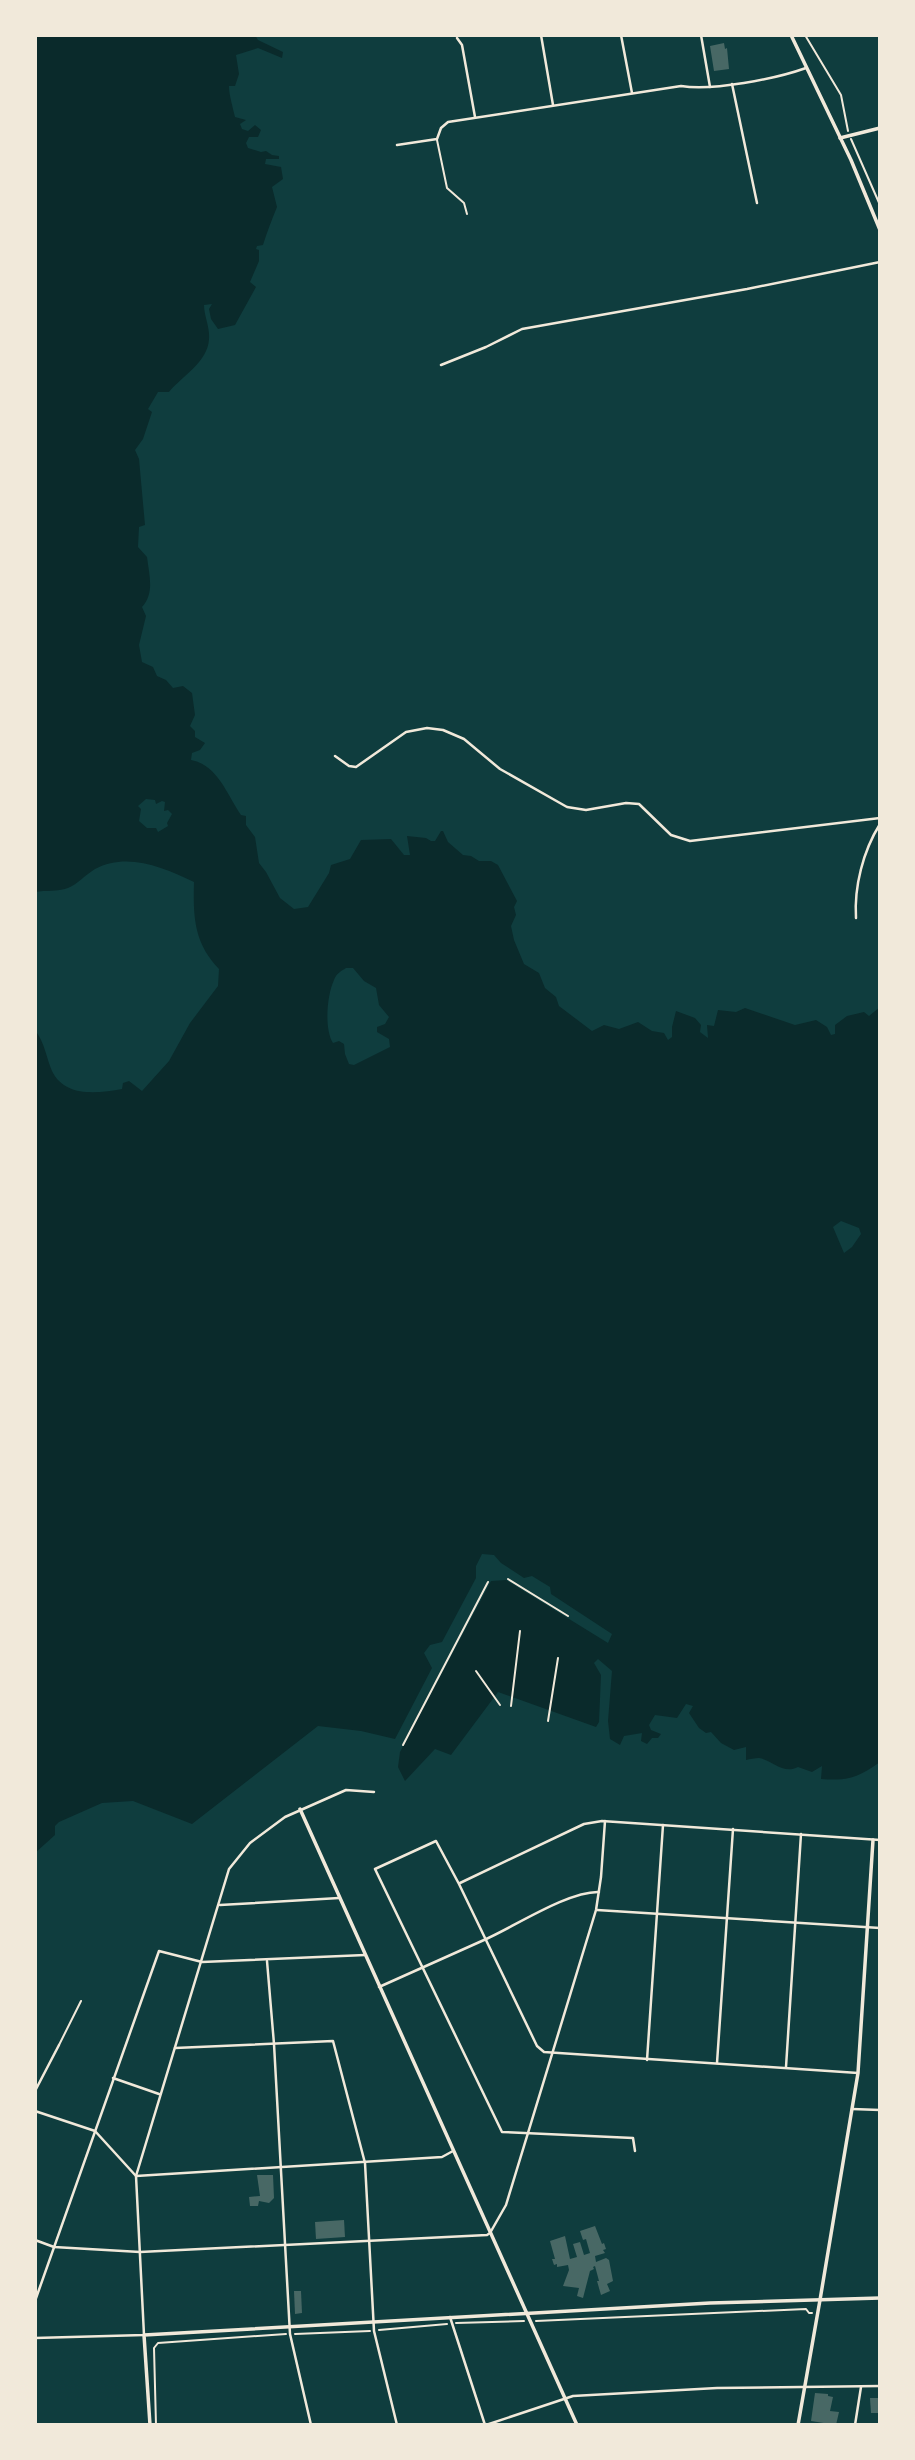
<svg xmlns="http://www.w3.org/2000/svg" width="915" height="2460" font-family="'Libre Baskerville',serif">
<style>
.water{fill:#0a2a2b;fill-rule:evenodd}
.building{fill:#486865}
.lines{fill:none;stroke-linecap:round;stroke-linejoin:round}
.path{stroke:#f1e9da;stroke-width:2}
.service{stroke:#f1e9da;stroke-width:2}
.minor{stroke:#f1e9da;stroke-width:2.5}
.tertiary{stroke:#f1e9da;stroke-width:3.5}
.secondary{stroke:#f1e9da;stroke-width:3.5}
</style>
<rect width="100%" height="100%" fill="#0f3d3e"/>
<path class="water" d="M35 35H255L258 40 283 52 282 58 258 48 236 55 239 74 235 86H229C229 95 233 108 235 117L246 120 240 124 242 129 248 131 255 125 261 130 258 137H249L246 143 248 148 261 152 266 151 272 155 279 156V159H266L265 164 281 167 283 179 272 187 277 207C272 219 267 232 263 245L257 246 256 249 259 250V261L250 282 256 287 235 325 218 329 211 319 209 309 212 304 204 305C204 316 210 327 209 339 208 362 182 376 169 392H158L148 409 152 412 143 439 135 450 139 459 145 525 139 527 138 547 147 557C149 574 155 593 142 607L146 616 139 645 142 662 153 667 157 676 166 680 173 688 183 686 192 693 195 715 190 726 195 731V737L205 743 200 750 192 753 191 760C218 765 227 795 241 815L246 816V825L255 837 259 863 266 872 280 898 294 909 308 907 329 873 331 865 350 859 361 840 391 839 404 855H410L407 836 426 838 431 841H435L441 831H443L448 842 463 855 471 856 479 861H491L498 865 517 901 514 907 516 915 511 926 514 940 524 964 539 973 545 988 556 997 559 1006 592 1031 604 1025 619 1029 638 1022 652 1031 664 1033 668 1040 672 1037V1027L676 1011 695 1018 701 1025 700 1032 708 1038 707 1025 714 1026 718 1010 736 1012 745 1008 795 1025 816 1020 827 1027 831 1035 835 1034V1025L847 1016 864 1012 869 1016 880 1007V1762C858 1778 847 1781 821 1779L822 1766 812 1772 798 1767C783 1775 772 1760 759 1758 755 1758 750 1759 746 1760V1747L734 1750 721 1743 711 1732 706 1733 699 1728 689 1713 693 1706 686 1704 677 1718 655 1715 649 1725 651 1730 661 1734 658 1738H652L647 1744 641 1741 642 1733 624 1736 620 1745 610 1739 608 1721 612 1671 598 1659 594 1663 601 1675 599 1722 596 1727 498 1692 451 1755 435 1749 405 1781 398 1767 400 1752 491 1581 506 1580 608 1643 612 1634 551 1594 550 1587 532 1576 524 1578 501 1563 494 1555 482 1554 476 1566V1578L442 1642 430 1645 424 1653 432 1668 395 1739 361 1731 318 1726 192 1824 133 1801 102 1803 59 1822 55 1826V1835L35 1853V1030C45 1043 46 1057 52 1071 65 1098 98 1093 122 1089L123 1083 129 1081 142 1091 169 1061 190 1023 218 986 219 969C194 943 193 917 194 882 163 867 127 852 95 869 85 875 78 884 68 888 57 892 46 890 35 892ZM146 799 155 800 156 804 162 801 165 802 164 811 168 810 172 814 167 823 168 826 158 832 156 828H147L139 821 141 809 138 806ZM346 968H353L364 981 376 988 379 1005 389 1017 385 1024 377 1027V1032L389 1039 390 1047 354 1065 349 1064 345 1054 344 1044 339 1041 333 1043C324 1029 327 995 334 980 336 974 341 971 346 968ZM841 1221 859 1228 861 1234 852 1247 844 1253 833 1227Z"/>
<g class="building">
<polygon points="724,43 725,49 727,48 729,69 714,71 710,46"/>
<polygon points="257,2175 273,2175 274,2198 269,2203 259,2201 258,2206 250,2206 249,2197 260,2196"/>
<polygon points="344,2220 345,2237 316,2239 315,2222"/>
<polygon points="595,2226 602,2244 604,2243 606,2249 603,2250 605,2253 595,2256 596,2262 606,2258 609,2260 613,2281 607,2284 610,2291 601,2295 597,2281 599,2281 595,2266 593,2267 594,2269 590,2271 583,2298 577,2296 579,2288 563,2286 569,2270 568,2265 557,2267 557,2264 554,2265 552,2259 555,2259 550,2241 565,2236 570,2259 577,2257 573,2244 580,2242 584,2255 590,2253 586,2239 583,2240 580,2231"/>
<polygon points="294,2291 301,2291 302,2313 295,2314"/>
<polygon points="815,2393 828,2394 828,2396 833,2397 830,2411 839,2412 836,2425 811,2421"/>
<polygon points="870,2398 880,2398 880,2413 871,2413"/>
</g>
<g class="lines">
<g class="path">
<polyline points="805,35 841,95 848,131"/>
<polyline points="851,139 880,205"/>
<polyline points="508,1579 568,1616"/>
<polyline points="476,1671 500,1705"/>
<polyline points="511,1706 520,1631"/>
<polyline points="548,1721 558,1658"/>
<polyline points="403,1745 488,1582"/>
<polyline points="536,2321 806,2309 809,2313 812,2313"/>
<polyline points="456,2323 524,2321"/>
<polyline points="379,2330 447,2324"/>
<polyline points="295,2334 370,2331"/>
<polyline points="156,2425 154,2348 158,2343 286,2334"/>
</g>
<g class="service">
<polyline points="437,140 447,188 464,203 467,214"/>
<polyline points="59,2045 81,2001"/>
</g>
<g class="minor">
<polyline points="541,35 553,105"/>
<polyline points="621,35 632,93"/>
<polyline points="701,35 710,87"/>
<polyline points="457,38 462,45 475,117"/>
<polyline points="732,84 757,203"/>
<path d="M397 145 437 139 441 128 448 122 681 86C713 91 775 79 806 68"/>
<polyline points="441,365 486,347 522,329 747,289 880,262"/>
<polyline points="335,756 349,766 356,767 406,732 427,728 443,730 464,739 500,769 567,807 586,810 626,803 639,804 671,835 690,841 880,818"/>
<path d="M856 918C854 887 863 851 880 824"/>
<polyline points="460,1883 584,1824 602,1821 880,1840"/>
<polyline points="220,1905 339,1898"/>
<polyline points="597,1910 880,1928"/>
<polyline points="267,1961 274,2044 290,2334 311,2425"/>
<path d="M379 1987C414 1971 449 1956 484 1940 514 1927 568 1891 599 1892"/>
<polyline points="175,2048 333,2041 365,2163 374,2331 397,2425"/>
<polyline points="647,2060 663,1825"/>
<polyline points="717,2063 733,1829"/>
<polyline points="786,2067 801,1834"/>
<polyline points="113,2078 159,2094"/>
<polyline points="35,2091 59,2045"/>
<polyline points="852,2109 880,2110"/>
<polyline points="35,2111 95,2131 136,2176 442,2157 453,2151"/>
<polyline points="635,2151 633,2138 502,2132 375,1869 436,1841 459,1884 537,2046 544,2052 858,2073"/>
<polyline points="35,2240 54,2247 140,2252 487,2235 490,2233 506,2205 596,1910 601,1877 605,1821"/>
<polyline points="35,2301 159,1951 202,1962 365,1955"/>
<polyline points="450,2317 485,2425"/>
<polyline points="35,2338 144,2335 136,2176 229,1869 250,1843 285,1817 346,1790 374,1792"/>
<polyline points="486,2425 573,2396 717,2388 880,2386"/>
<polyline points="855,2425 861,2387"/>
</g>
<g class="tertiary">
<polyline points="840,138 880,128"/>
<polyline points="300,1809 577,2425"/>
<polyline points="820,2300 858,2073 873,1840"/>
</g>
<g class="secondary">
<polyline points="791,35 851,160 880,230"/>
<polyline points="150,2425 144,2335 710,2303 880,2298"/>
<polyline points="798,2425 820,2300"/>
</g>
</g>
<rect width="915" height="2460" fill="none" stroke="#f1e9da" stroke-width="74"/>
</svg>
